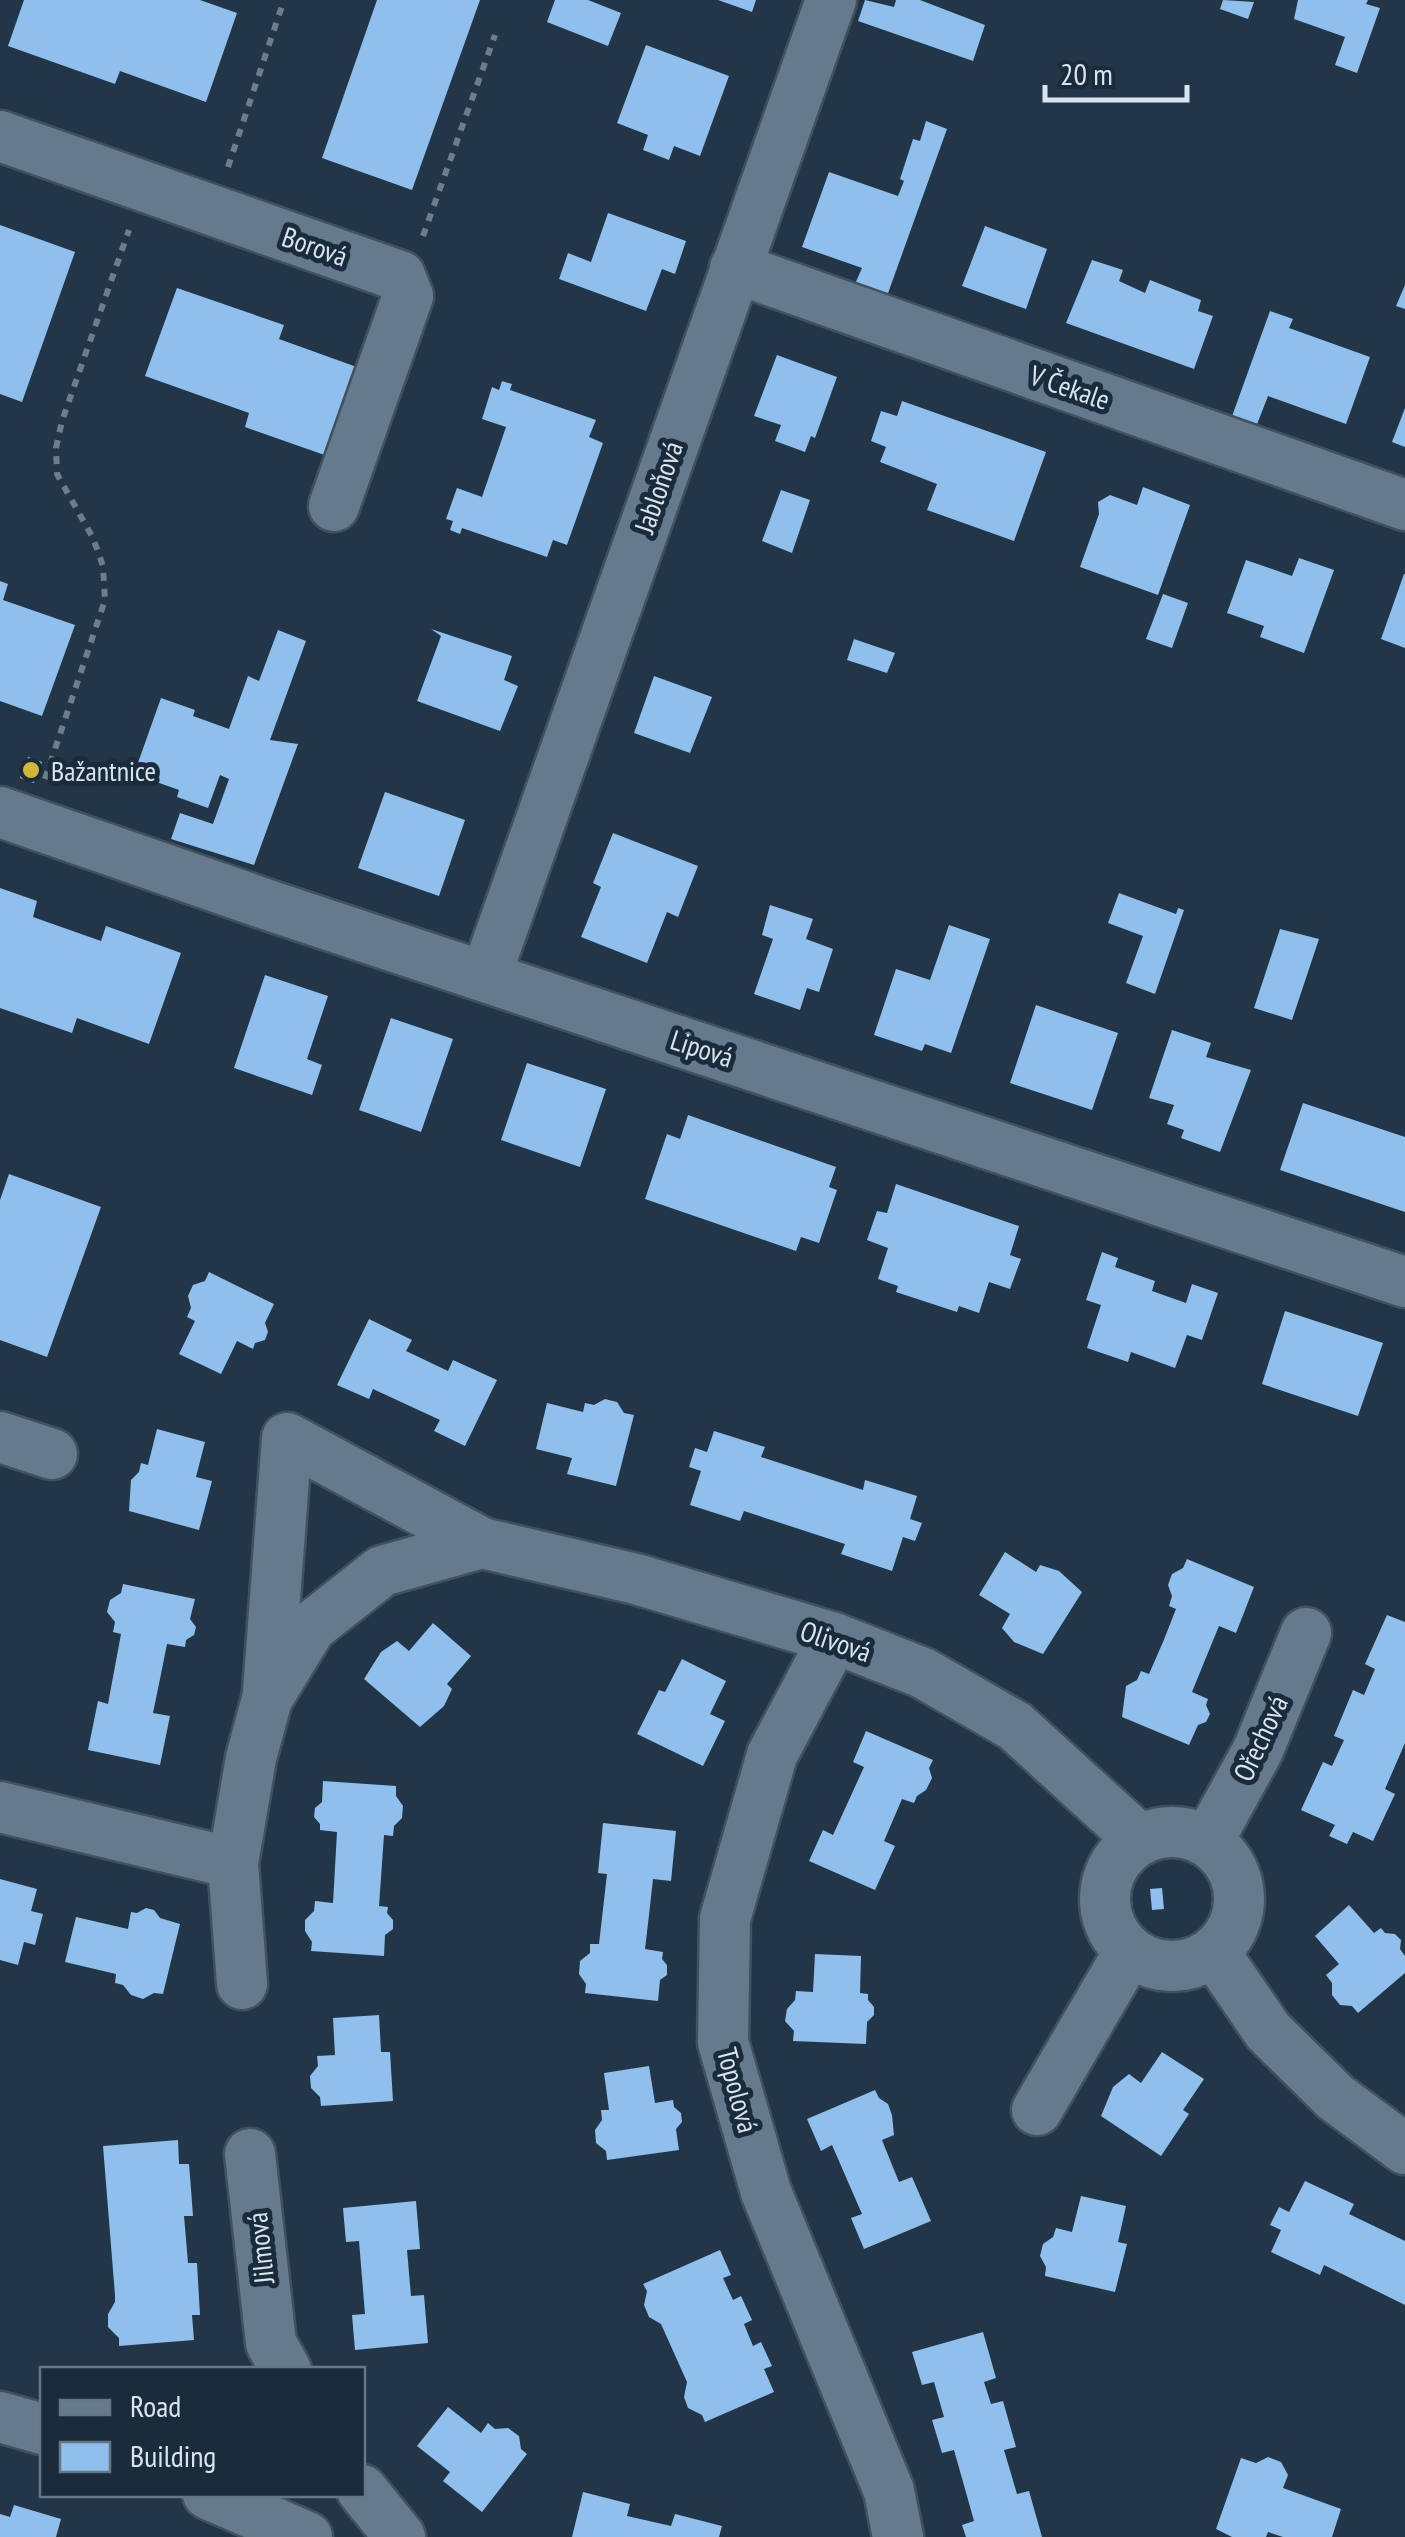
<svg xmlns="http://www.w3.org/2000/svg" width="1405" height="2537" font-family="'PT Sans Narrow',sans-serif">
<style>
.building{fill:#8fbfed}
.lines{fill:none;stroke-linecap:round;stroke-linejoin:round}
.minor-casing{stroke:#41515f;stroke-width:55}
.path{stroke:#6d7d8c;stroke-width:6;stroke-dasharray:8 8;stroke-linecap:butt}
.minor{stroke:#657a8d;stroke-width:50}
.poi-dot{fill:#d0b736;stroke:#1a2c3c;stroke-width:4}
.labels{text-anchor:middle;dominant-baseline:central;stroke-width:10;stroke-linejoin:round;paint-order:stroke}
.street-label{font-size:28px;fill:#d9e4ef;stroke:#1a2c3c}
.poi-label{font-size:28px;fill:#d9e4ef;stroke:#1a2c3c;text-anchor:start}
</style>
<rect width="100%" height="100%" fill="#233647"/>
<g class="building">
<polygon points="24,0 200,0 237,13 206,102 120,71 115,84 8,46"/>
<polygon points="377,0 480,0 412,190 322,158"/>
<polygon points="555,0 588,0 621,13 608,46 547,22"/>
<polygon points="718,0 756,0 752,12"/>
<polygon points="865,0 894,7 896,0 920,0 985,25 973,61 858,21"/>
<polygon points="1223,0 1254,2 1248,19 1220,9"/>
<polygon points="1298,0 1368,0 1366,4 1380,8 1357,73 1335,65 1345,37 1294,19"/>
<polygon points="646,45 729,76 700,156 674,146 669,160 643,150 648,135 617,123"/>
<polygon points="926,121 947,129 887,296 855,284 862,268 802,247 829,172 898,196 904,181 900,179 913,139 920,141"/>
<polygon points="608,213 686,241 675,274 662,269 646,311 559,279 568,253 591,262"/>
<polygon points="0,225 75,252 22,402 0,394"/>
<polygon points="985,226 1047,249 1026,309 962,286"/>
<polygon points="1092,260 1123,270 1119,281 1145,293 1150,280 1201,300 1198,311 1213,316 1194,369 1066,323"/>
<polygon points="1405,285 1405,309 1396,306"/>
<polygon points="177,288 284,325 279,339 365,370 333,458 245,427 249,413 145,376"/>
<polygon points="1270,311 1293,319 1289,328 1370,357 1346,424 1268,396 1256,427 1231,419"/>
<polygon points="777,355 837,377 815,438 811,436 805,452 775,441 781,425 754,416"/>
<polygon points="502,381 512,384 510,390 596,420 589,437 603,443 567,545 553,540 547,557 462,528 460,534 450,530 453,521 446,519 457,488 482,497 506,427 482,419 492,387 499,390"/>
<polygon points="902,401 1046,452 1014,541 927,510 937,484 880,462 886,447 871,441 881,411 897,416"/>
<polygon points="1405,408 1405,447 1392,442"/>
<polygon points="1143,487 1190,505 1158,595 1080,567 1099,514 1098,502 1110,495 1137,505"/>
<polygon points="781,490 810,500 792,553 762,541"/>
<polygon points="1299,558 1334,570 1304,653 1260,637 1264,626 1227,613 1246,560 1292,576"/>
<polygon points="1404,574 1405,574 1405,648 1381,639"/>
<polygon points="0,581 8,584 3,600 75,625 42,716 0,701"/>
<polygon points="1163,594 1188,603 1172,648 1146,639"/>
<polygon points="431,629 512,656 504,680 518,686 500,731 417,701 441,636"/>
<polygon points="278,630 306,641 270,740 298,744 254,865 171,839 180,813 213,824 229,779 220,775 208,808 177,797 179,790 134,774 161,698 195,710 193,716 229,729 248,676 259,681"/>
<polygon points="854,639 895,653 887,673 847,660"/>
<polygon points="654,676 712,697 690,753 634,733"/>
<polygon points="28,757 42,762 34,783 20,778"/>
<polygon points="385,792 465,820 439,896 358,868"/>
<polygon points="613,833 698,866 678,917 667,912 647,963 581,937 601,887 593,883"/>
<polygon points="0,888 37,901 33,917 101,941 106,926 181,953 149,1044 77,1018 72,1033 0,1008"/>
<polygon points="1119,893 1176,914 1178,908 1184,910 1155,994 1126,983 1143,936 1108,923"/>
<polygon points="770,905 813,919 806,939 833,949 819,992 807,988 800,1010 754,994 773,939 762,935"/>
<polygon points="949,925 990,939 951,1053 925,1044 922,1051 874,1035 896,969 930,980"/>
<polygon points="1280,929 1319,939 1292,1020 1254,1008"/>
<polygon points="265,975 328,996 307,1059 322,1065 312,1095 234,1068"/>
<polygon points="1036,1005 1118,1033 1092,1110 1010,1083"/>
<polygon points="391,1018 453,1039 421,1132 359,1110"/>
<polygon points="1172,1030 1211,1043 1206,1057 1251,1070 1220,1152 1181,1138 1184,1130 1167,1124 1174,1105 1149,1098"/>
<polygon points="527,1063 606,1089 580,1167 501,1140"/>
<polygon points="1303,1103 1405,1137 1405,1212 1280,1170"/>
<polygon points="688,1115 836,1167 829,1187 837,1190 819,1243 801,1237 796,1251 645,1199 667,1134 680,1139"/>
<polygon points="9,1174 101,1207 47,1357 0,1340 0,1200"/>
<polygon points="896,1184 1019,1226 1010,1255 1021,1259 1010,1289 989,1282 979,1313 959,1306 957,1312 896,1292 898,1286 878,1279 888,1248 867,1240 877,1211 887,1213"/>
<polygon points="1102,1252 1118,1258 1115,1267 1155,1281 1152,1291 1186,1303 1192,1284 1218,1293 1202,1340 1187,1335 1175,1368 1131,1352 1128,1362 1087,1348 1101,1305 1086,1300"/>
<polygon points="209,1272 274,1304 265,1323 268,1332 265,1340 255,1343 253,1349 237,1341 221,1374 179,1354 195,1321 187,1317 191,1308 188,1296 193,1285 205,1281"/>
<polygon points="1285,1311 1383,1343 1358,1416 1262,1384"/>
<polygon points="369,1319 412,1340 406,1351 448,1371 453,1360 497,1380 465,1446 434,1431 440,1420 373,1389 369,1399 337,1385"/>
<polygon points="605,1399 617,1402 624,1413 634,1415 616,1486 567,1474 572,1458 536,1449 547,1403 583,1412 585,1403 594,1405"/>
<polygon points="157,1429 205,1442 196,1477 212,1481 199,1530 129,1511 131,1480 139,1472 141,1463 148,1465"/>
<polygon points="714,1431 765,1447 761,1457 863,1490 865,1480 917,1496 910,1519 922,1523 915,1541 903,1537 892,1571 841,1554 845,1544 744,1511 740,1521 690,1505 701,1471 689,1467 695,1448 707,1452"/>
<polygon points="1005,1552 1036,1572 1040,1565 1059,1571 1082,1592 1043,1654 1014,1642 1002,1628 1010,1614 979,1595"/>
<polygon points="1187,1559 1254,1587 1236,1633 1219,1626 1205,1660 1192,1692 1208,1699 1206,1705 1210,1714 1206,1722 1198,1725 1189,1745 1122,1717 1126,1686 1137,1680 1141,1671 1149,1674 1163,1642 1176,1609 1169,1606 1172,1596 1168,1585 1172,1574 1183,1568"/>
<polygon points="123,1584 195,1599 190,1619 196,1627 194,1635 186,1640 185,1647 167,1644 160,1679 153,1713 170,1716 160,1765 88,1750 98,1701 108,1704 121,1634 113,1632 115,1622 107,1612 110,1600 121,1593"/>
<polygon points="1387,1615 1405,1622 1405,1743 1385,1789 1395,1794 1373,1841 1353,1832 1347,1844 1329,1836 1335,1825 1301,1810 1323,1762 1332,1766 1344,1740 1334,1736 1353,1690 1364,1695 1375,1669 1365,1664"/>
<polygon points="433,1623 471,1656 447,1684 452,1689 444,1706 420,1727 364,1679 381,1652 397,1641 409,1651"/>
<polygon points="682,1659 726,1681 710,1714 725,1721 703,1766 637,1734 659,1690 665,1692"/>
<polygon points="866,1731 933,1760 929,1768 932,1778 926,1790 917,1796 914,1803 902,1799 884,1841 895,1846 875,1890 809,1861 823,1830 833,1835 864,1767 853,1762"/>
<polygon points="323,1781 396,1786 396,1796 403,1806 402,1818 394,1826 393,1836 384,1835 379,1906 388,1907 387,1913 393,1920 393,1929 385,1935 384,1956 311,1951 312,1942 305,1931 305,1920 314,1911 315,1901 333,1903 337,1832 320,1830 320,1824 314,1817 315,1808 322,1802"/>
<polygon points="603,1823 676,1831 671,1881 653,1879 649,1915 645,1949 663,1952 662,1959 667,1965 667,1975 660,1980 658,2001 585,1993 586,1984 579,1974 580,1961 590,1953 590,1944 599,1944 607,1874 598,1873"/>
<polygon points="0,1879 37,1889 31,1911 43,1914 35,1945 24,1942 18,1965 0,1960"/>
<polygon points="1162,1888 1164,1909 1152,1910 1150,1889"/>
<polygon points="1349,1905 1374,1933 1381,1928 1385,1933 1395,1934 1401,1940 1400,1949 1405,1956 1405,1973 1358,2013 1352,2006 1340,2005 1332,1995 1332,1983 1326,1975 1339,1964 1315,1936"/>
<polygon points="146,1908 154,1910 160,1918 180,1924 163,1994 154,1993 143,1999 131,1995 123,1985 115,1983 116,1974 65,1962 76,1917 128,1929 131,1912 137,1913"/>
<polygon points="815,1954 861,1956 860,1993 868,1994 868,2000 874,2007 874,2015 867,2022 866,2044 793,2041 794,2031 785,2021 787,2009 795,2000 796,1991 813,1992"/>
<polygon points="379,2015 381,2052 390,2052 393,2101 321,2106 320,2097 311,2088 310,2076 318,2066 317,2056 335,2055 333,2018"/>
<polygon points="1162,2052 1204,2079 1183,2110 1189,2114 1161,2156 1101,2116 1113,2087 1129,2074 1141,2083"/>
<polygon points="649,2066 655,2103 673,2100 674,2107 681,2113 682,2122 676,2129 679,2150 607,2160 606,2151 596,2143 595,2130 602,2120 601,2110 609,2110 604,2073"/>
<polygon points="875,2090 879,2098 888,2104 892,2115 894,2135 882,2140 890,2160 899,2182 912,2177 931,2221 864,2249 851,2218 862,2214 832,2145 821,2151 807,2119"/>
<polygon points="178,2140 179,2164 189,2164 191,2189 193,2216 184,2216 188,2263 197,2263 200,2315 192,2315 194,2340 119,2346 119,2338 108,2327 108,2314 115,2302 115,2295 103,2146"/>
<polygon points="1305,2181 1354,2204 1349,2214 1405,2241 1405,2305 1324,2265 1320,2275 1271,2252 1281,2230 1270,2225 1279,2207 1289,2212"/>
<polygon points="1081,2196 1126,2206 1118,2242 1127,2244 1115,2292 1045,2276 1046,2267 1040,2256 1043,2244 1053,2237 1056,2228 1072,2232"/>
<polygon points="416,2201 420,2249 407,2250 411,2296 424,2295 428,2343 355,2350 352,2315 365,2314 359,2241 346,2242 343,2208"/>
<polygon points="720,2250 731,2275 723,2278 733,2300 741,2296 752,2320 744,2324 753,2346 761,2342 772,2366 764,2369 774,2392 705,2422 702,2415 688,2408 684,2397 687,2382 661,2324 649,2317 644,2305 647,2291 643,2284"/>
<polygon points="983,2332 996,2378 984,2382 991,2404 1003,2401 1016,2447 1004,2450 1017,2494 1029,2491 1042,2537 966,2537 962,2525 974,2521 954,2450 942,2453 932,2420 944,2417 934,2382 922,2385 912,2352"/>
<polygon points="448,2407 481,2433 488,2423 495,2429 508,2428 519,2436 521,2449 527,2454 482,2512 443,2481 450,2472 417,2446"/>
<polygon points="1268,2457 1281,2462 1288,2475 1283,2488 1341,2509 1332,2537 1283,2537 1268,2532 1266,2537 1232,2537 1216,2529 1241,2458 1256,2463"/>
<polygon points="583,2492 630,2504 627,2516 671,2526 675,2514 722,2526 719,2537 572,2537"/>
<polygon points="14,2505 61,2519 56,2537 0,2537 0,2514 10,2517"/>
</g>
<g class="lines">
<g class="minor-casing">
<g id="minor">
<polyline points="0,136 400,276 408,296 334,506"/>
<polyline points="735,268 1405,505"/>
<polyline points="0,812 268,905 1405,1282"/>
<polyline points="486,975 831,0"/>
<polyline points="0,1437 52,1454"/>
<polyline points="834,1638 772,1755 725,1919 723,2042 766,2192 889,2491 898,2537"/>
<polyline points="268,1692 287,1438 482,1543"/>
<polyline points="0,1807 233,1863"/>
<circle cx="1172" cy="1899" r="67"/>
<polyline points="1208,1841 1258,1750 1306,1633"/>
<polyline points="1214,1952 1268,2031 1335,2097 1405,2149"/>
<polyline points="242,1984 233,1863 251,1758 267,1699 311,1627 382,1571 482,1543 636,1579 834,1638 923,1673 1015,1726 1139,1839"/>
<polyline points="1037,2110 1129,1952"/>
<polyline points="250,2154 271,2343 286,2370"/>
<polyline points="0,2417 42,2429"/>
<polyline points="362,2490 400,2537"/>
<polyline points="208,2494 307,2537"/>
</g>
</g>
<g class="path">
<polyline points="228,167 284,0"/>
<polyline points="423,236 495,35"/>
<polyline points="45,779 105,600 103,566 93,538 57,474 56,448 62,421 129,230"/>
</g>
<use href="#minor" class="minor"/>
</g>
<circle class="poi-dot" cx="31" cy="770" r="10"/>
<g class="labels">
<g class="street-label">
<text transform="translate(315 246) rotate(19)">Borová</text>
<text transform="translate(1070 387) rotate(19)">V Čekale</text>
<text transform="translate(658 487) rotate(-71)">Jabloňová</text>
<text transform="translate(702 1048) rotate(18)">Lipová</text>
<text transform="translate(836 1641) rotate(19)">Olivová</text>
<text transform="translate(1260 1738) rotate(-65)">Ořechová</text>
<text transform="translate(738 2090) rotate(75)">Topolová</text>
<text transform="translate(260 2248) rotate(-96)">Jilmová</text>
</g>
<g class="poi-label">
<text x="51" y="770">Bažantnice</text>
</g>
</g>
<rect x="40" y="2367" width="325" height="130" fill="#1a2c3c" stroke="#667684" stroke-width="2.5"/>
<rect x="60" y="2400" width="50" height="15" fill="#657a8d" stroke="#667684" stroke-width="2.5"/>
<text x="130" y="2417" font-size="30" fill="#d9e4ef">Road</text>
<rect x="60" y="2442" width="50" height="30" fill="#8fbfed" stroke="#667684" stroke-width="2.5"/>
<text x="130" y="2467" font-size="30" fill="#d9e4ef">Building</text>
<path d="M1045 85v15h142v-15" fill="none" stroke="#d9e4ef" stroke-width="5"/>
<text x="1060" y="85" font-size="30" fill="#d9e4ef" stroke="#1a2c3c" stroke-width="8" paint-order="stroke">20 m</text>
</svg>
